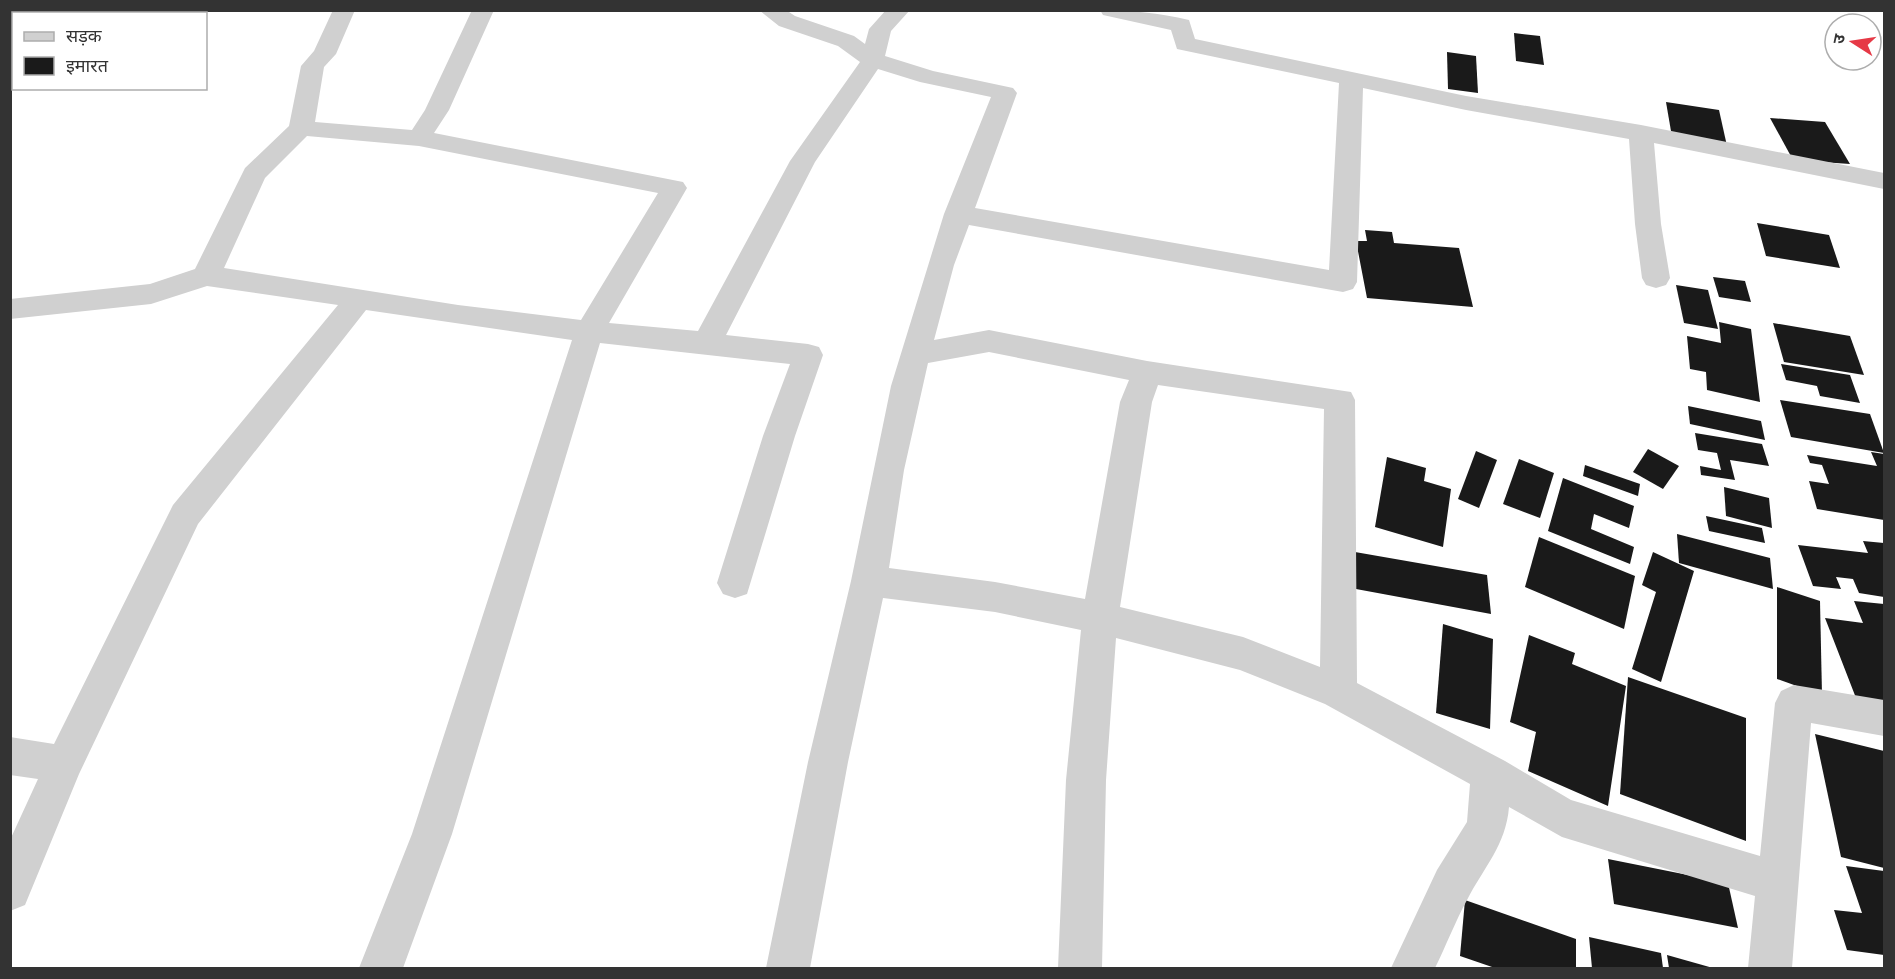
<svg xmlns="http://www.w3.org/2000/svg" width="1895" height="979" font-family="Inter,'Noto Sans Devanagari',sans-serif">
<style>
.building{fill:#1a1a1a}
.lines{fill:none;stroke-linecap:round;stroke-linejoin:round}
.minor{fill:#d0d0d0;fill-rule:evenodd}
</style>
<rect width="100%" height="100%" fill="#fff"/>
<g class="building">
<polygon points="1514,33 1540,36 1544,65 1516,61"/>
<polygon points="1447,52 1476,56 1478,93 1448,89"/>
<polygon points="1666,102 1719,110 1727,146 1672,137"/>
<polygon points="1770,118 1825,122 1850,164 1793,160"/>
<polygon points="1757,223 1829,235 1840,268 1766,256"/>
<polygon points="1365,230 1392,232 1394,243 1459,248 1473,307 1367,298 1356,241 1367,241"/>
<polygon points="1713,277 1745,281 1751,302 1719,297"/>
<polygon points="1676,285 1708,290 1718,329 1684,323"/>
<polygon points="1719,322 1751,329 1760,402 1707,390 1706,372 1690,369 1687,336 1721,343"/>
<polygon points="1773,323 1850,336 1864,375 1784,362"/>
<polygon points="1781,364 1850,375 1860,403 1820,396 1817,386 1786,380"/>
<polygon points="1780,400 1870,414 1884,453 1791,437"/>
<polygon points="1688,406 1761,421 1765,440 1690,424"/>
<polygon points="1695,433 1762,444 1769,466 1730,460 1735,480 1701,475 1700,466 1721,470 1717,453 1698,450"/>
<polygon points="1648,449 1679,466 1663,489 1633,472"/>
<polygon points="1476,451 1497,460 1479,508 1458,499"/>
<polygon points="1871,452 1884,454 1884,520 1817,509 1809,481 1829,484 1822,465 1810,463 1807,455 1877,466"/>
<polygon points="1387,457 1426,468 1424,481 1451,489 1443,547 1375,527"/>
<polygon points="1519,459 1554,473 1540,518 1503,504"/>
<polygon points="1585,465 1640,484 1638,496 1583,476"/>
<polygon points="1563,478 1634,506 1629,528 1594,514 1591,529 1634,547 1630,564 1548,531"/>
<polygon points="1724,487 1769,498 1772,528 1726,516"/>
<polygon points="1706,516 1762,528 1765,543 1709,531"/>
<polygon points="1677,534 1770,558 1773,589 1679,563"/>
<polygon points="1539,537 1635,576 1624,629 1525,587"/>
<polygon points="1863,541 1884,543 1884,597 1859,593 1853,579 1836,577 1841,589 1813,586 1798,545 1868,553"/>
<polygon points="1355,552 1487,575 1491,614 1356,589"/>
<polygon points="1653,552 1694,571 1661,682 1632,669 1656,592 1642,585"/>
<polygon points="1777,587 1820,601 1822,695 1777,679"/>
<polygon points="1854,601 1884,604 1884,702 1856,698 1825,618 1863,623"/>
<polygon points="1443,624 1493,639 1490,729 1436,713"/>
<polygon points="1529,635 1575,653 1572,664 1626,686 1608,806 1528,771 1536,732 1510,722"/>
<polygon points="1628,677 1746,718 1746,841 1620,794"/>
<polygon points="1815,734 1884,751 1884,868 1841,857"/>
<polygon points="1608,859 1728,883 1738,928 1614,904"/>
<polygon points="1846,866 1884,871 1884,955 1847,950 1834,910 1862,913"/>
<polygon points="1465,900 1576,939 1576,968 1495,968 1460,956"/>
<polygon points="1589,937 1661,953 1663,968 1592,968"/>
<polygon points="1667,955 1713,968 1669,968"/>
</g>
<g class="lines">
<path class="minor" d="M333 10H355L336 54 324 67 315 122 412 130 425 110 472 10H494L449 110 434 133 683 182 687 188 609 323 698 331 790 161 860 62 838 46 779 26 759 10H786L795 16 854 36 865 44 869 29 886 10H910L891 31 885 56 933 71 1013 88 1017 93 975 208 1329 270 1339 83 1177 49 1171 30 1103 15 1100 10C1131 10 1159 13 1189 20L1195 39 1466 96 1641 125 1884 173V189L1654 143 1661 224 1670 278 1666 285 1656 288 1646 285 1642 278 1635 224 1629 139 1466 110 1363 88 1357 282 1353 289 1343 292 969 225 954 265 934 340 989 330 1147 361 1351 392 1355 400 1357 683 1505 761 1571 800 1760 856 1775 703 1781 691 1794 685 1884 700V736L1811 723 1792 968H1748L1755 896 1562 837 1509 807C1506 845 1484 867 1467 900 1455 922 1446 946 1435 968H1391L1437 870 1467 822 1470 784 1325 704 1240 670 1116 638 1106 780 1102 968H1058L1066 780 1081 630 995 612 883 598 848 762 810 968H766L808 762 851 581 891 386 944 214 991 97 920 82 878 69 815 162 726 335 808 344 819 347 823 355 795 436 747 594 735 598 723 594 717 583 763 436 790 364 600 343 452 834 403 968H359L412 834 572 340 366 310 198 524 79 774 25 905 10 911V840L38 779 10 775V737L54 744 173 505 338 305 207 286 151 304 10 319V299L150 284 195 269 245 168 289 126 301 66 314 51ZM307 136 419 146 658 193 581 320 458 305 224 268 265 178ZM989 352 1129 380 1120 402 1085 599 995 582 889 568 904 470 928 363ZM1158 385 1324 409 1320 667 1243 637 1120 607 1152 402Z"/>
</g>
<rect width="1895" height="979" fill="none" stroke="#333333" stroke-width="24"/>
<rect x="12" y="12" width="195" height="78" fill="#ffffff" stroke="#adadad" stroke-width="1.5"/>
<rect x="24" y="32" width="30" height="9" fill="#d0d0d0" stroke="#adadad" stroke-width="1.5"/>
<text x="66" y="42" font-size="18" fill="#333333">सड़क</text>
<rect x="24" y="57" width="30" height="18" fill="#1a1a1a" stroke="#adadad" stroke-width="1.5"/>
<text x="66" y="72" font-size="18" fill="#333333">इमारत</text>
<g transform="translate(1853 42) rotate(282)"><circle r="28" fill="#ffffff" stroke="#adadad" stroke-width="1.5"/>
<path d="M0-4.5L10 22L0 15L-10 22Z" fill="#e63946"/>
<text y="-9" font-size="16" font-weight="bold" text-anchor="middle" fill="#333333">उ</text>
</g>
</svg>
